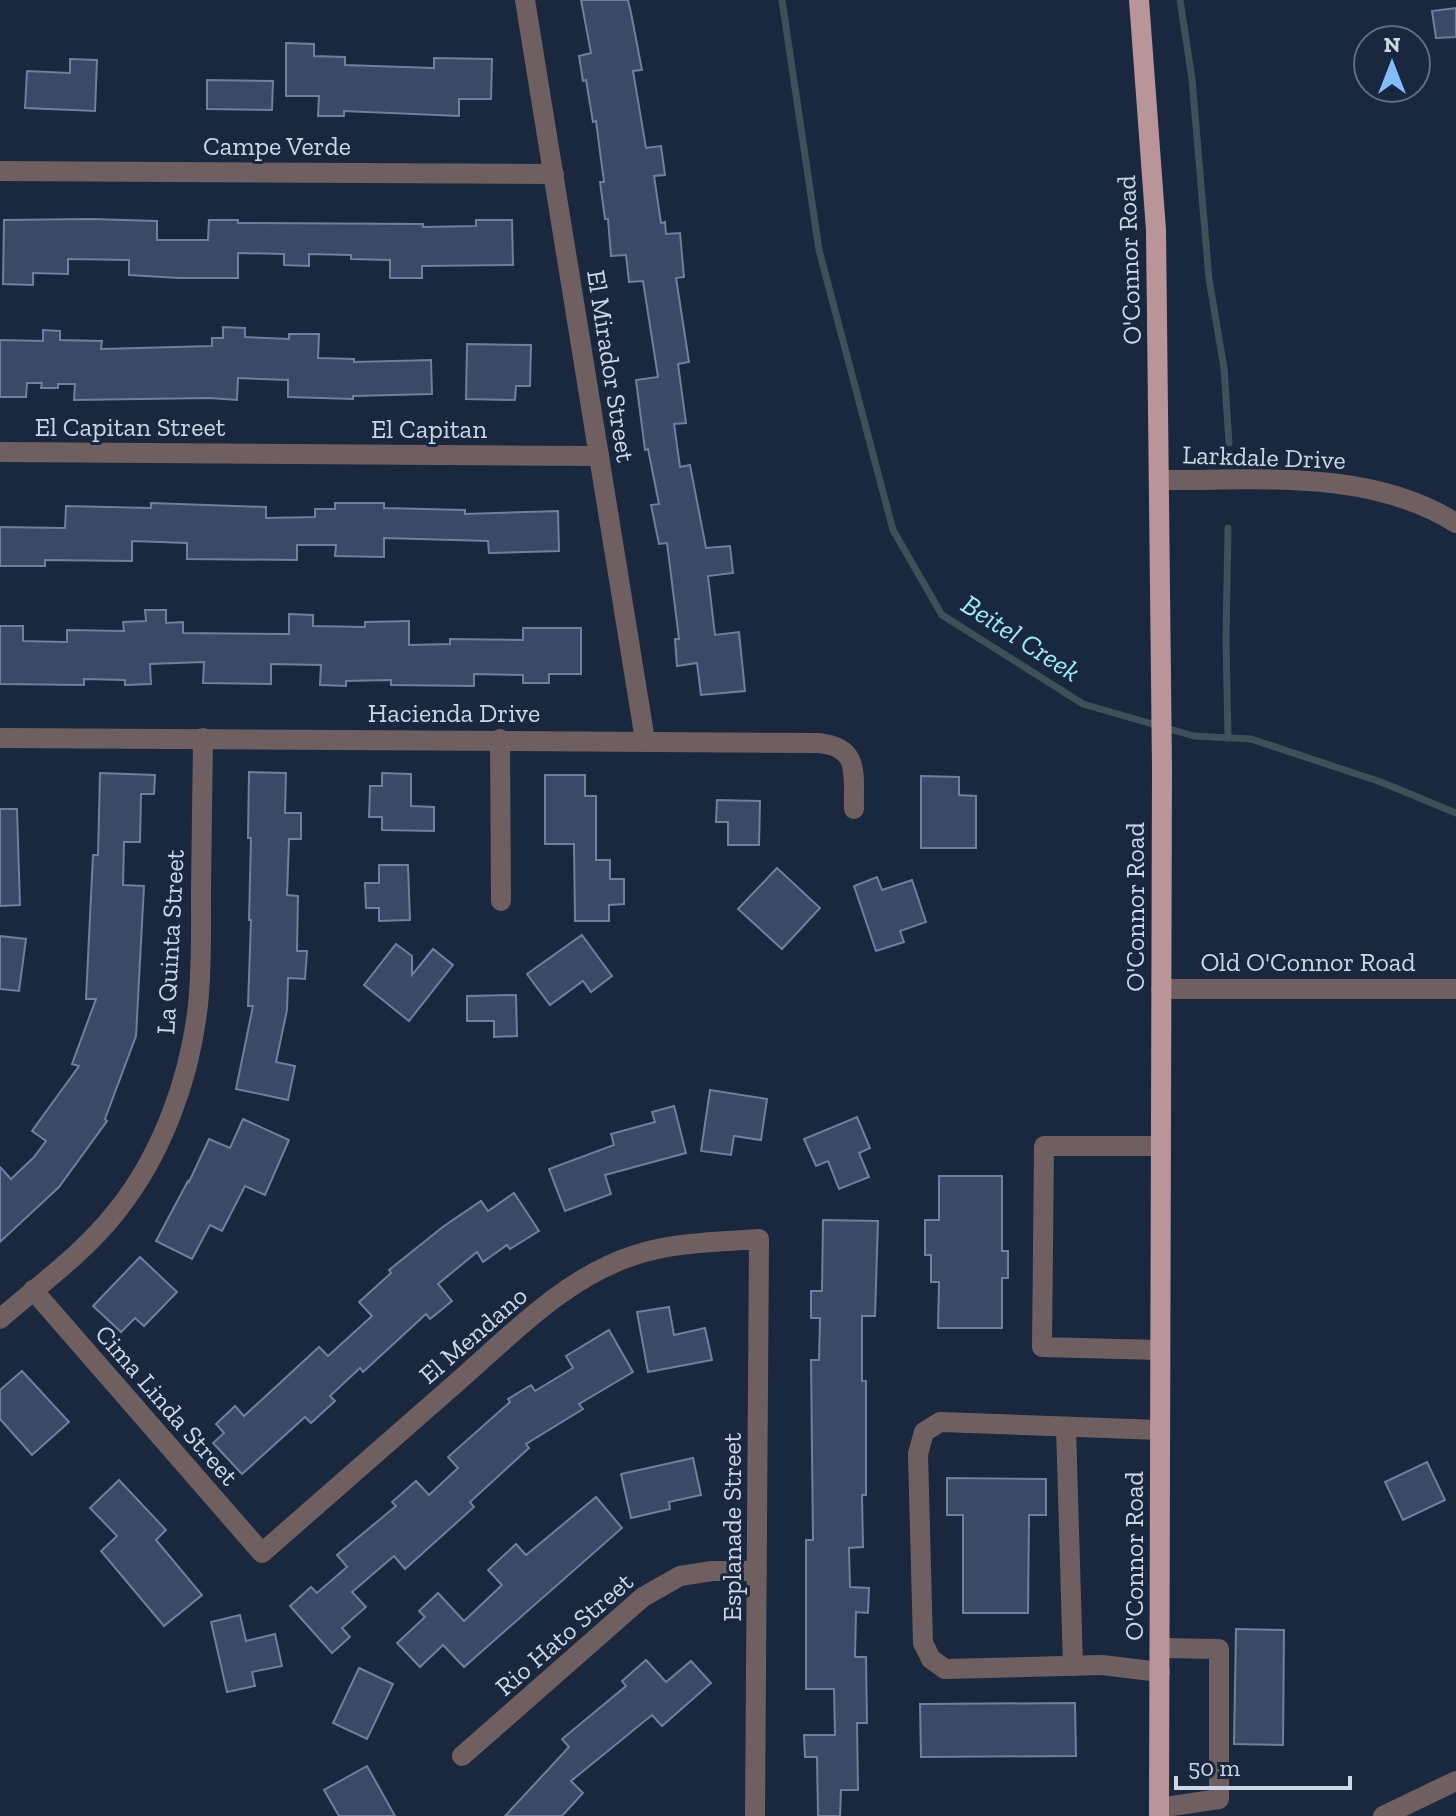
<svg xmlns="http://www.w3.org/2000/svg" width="1456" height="1816" font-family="'Zilla Slab',serif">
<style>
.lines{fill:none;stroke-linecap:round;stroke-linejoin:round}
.stream{stroke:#3e5158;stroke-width:7}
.building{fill:#3a4a66;stroke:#6e809d;stroke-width:2}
.minor{stroke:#705f60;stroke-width:20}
.major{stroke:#b99599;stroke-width:20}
.labels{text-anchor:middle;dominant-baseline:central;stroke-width:6;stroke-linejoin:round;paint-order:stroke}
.street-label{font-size:26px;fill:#cdd7e7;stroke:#19273f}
.water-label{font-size:28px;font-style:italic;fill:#9bedf8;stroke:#19273f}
</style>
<rect width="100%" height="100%" fill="#19273f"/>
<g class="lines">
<g class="stream">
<polyline points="782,0 819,250 893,530 942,615 1083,704 1194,736 1251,739 1381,782 1456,813"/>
<polyline points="1180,0 1192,79 1209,279 1224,368 1229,443"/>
<polyline points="1228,528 1226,639 1228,738"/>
</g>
</g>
<g class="building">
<polygon points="581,0 628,0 631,13 642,70 633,71 646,148 661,146 665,175 654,176 661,223 665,222 666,234 680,233 684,277 676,278 689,362 678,364 686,423 674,424 680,467 690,465 706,548 730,546 733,573 708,576 715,635 739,632 745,691 701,695 697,663 677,666 675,639 679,639 667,543 659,544 651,505 659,504 648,449 645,450 636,380 658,377 643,281 629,282 626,255 611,256 608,219 605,219 600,182 604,182 596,121 593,122 586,80 583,81 579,56 591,53"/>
<polygon points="1456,8 1456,37 1436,38 1432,11"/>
<polygon points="286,43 314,44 314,56 345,57 345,65 434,68 434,58 492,59 491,99 459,99 459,116 344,111 344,116 318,116 319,96 286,96"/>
<polygon points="70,59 97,60 95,111 25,108 27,71 70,73"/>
<polygon points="207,80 273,81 272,110 207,109"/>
<polygon points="91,219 157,221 157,240 208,240 209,220 238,220 238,223 423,224 423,227 476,226 476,220 512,220 513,265 422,266 422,278 390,278 390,260 351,259 351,255 309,254 309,266 284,265 284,254 238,253 238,278 179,278 129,275 129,260 68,259 68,274 33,273 33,285 3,284 4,220"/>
<polygon points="223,327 245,328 245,337 289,339 289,334 319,334 318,358 354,359 354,362 431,360 432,394 353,396 353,399 288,397 288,380 238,378 237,400 210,398 74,400 75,384 58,384 58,388 41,388 42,383 27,383 26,397 0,397 0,340 43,341 43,330 60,331 60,340 102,341 101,349 212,346 212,338 223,338"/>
<polygon points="467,344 531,345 530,386 516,386 515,400 466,399"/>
<polygon points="151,503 266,507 266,518 315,517 315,509 335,509 335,503 384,503 384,508 465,510 465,514 558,511 559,551 489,553 488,541 384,538 384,557 335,556 336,545 297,545 297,560 187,559 187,543 132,541 132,561 45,560 45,566 0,566 0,527 65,528 66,506 151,508"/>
<polygon points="145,610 166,610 166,623 183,622 183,633 289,634 289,614 313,615 313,626 365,627 365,622 409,621 409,645 450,644 450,639 523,640 523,628 581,628 581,674 549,674 549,683 523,683 523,675 474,674 474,686 391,685 391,680 346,681 346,686 320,685 321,665 271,664 271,684 203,683 204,662 150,664 151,684 125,685 125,680 84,679 84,685 0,684 0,626 23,626 23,641 67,642 67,630 124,631 123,622 146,621"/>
<polygon points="249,772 286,773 285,813 301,813 301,839 289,839 287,895 298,896 297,951 307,951 305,979 288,978 287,1010 276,1062 295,1066 288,1100 236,1089 253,1006 248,1006 251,920 249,920 251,838 248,838"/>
<polygon points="100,773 155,775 154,794 141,794 140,842 124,842 123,885 144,886 136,1036 105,1119 107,1121 59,1187 0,1242 0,1167 11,1179 34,1157 46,1141 32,1131 79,1066 72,1064 96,999 86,999 93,855 98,855"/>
<polygon points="382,773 411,774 411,806 434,807 434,831 382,830 382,817 369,817 370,786 382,786"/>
<polygon points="545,775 585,775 585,796 596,796 596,860 610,860 610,879 624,879 624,904 609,905 609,921 575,921 574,844 545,844"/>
<polygon points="921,776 959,777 959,795 976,796 976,848 921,848"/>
<polygon points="717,800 760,801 759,845 728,845 728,822 716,822"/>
<polygon points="0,809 17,809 20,905 0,906"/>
<polygon points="379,865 408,865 410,920 379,921 379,908 366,908 365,883 379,883"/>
<polygon points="777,868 820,908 782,949 738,909"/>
<polygon points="877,877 882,890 912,880 926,922 900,931 904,942 876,951 854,886"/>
<polygon points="582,935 612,976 591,992 583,981 550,1005 527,974"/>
<polygon points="0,936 26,939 19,991 0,989"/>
<polygon points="396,944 412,956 412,975 433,949 453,965 409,1021 364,985"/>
<polygon points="516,995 517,1036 494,1037 494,1021 467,1021 467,996"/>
<polygon points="710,1090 767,1099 761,1140 734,1136 731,1155 701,1151"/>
<polygon points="674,1106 686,1153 605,1175 611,1194 565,1211 549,1169 614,1145 611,1134 655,1122 652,1112"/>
<polygon points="857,1117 870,1148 859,1153 869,1177 839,1189 828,1161 816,1166 804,1139"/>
<polygon points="243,1119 289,1140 265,1195 245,1186 222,1231 210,1225 192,1259 156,1241 188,1181 189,1182 209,1139 230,1148"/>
<polygon points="939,1176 1002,1176 1002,1251 1008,1251 1008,1278 1002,1278 1002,1328 938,1328 939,1282 931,1282 931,1255 925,1255 925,1220 939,1220"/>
<polygon points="514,1193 539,1231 510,1249 507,1245 483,1262 477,1252 438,1284 452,1301 430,1319 426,1314 363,1372 360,1368 330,1396 335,1401 311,1423 305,1417 242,1474 213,1443 224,1433 216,1424 235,1406 244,1416 319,1347 328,1356 372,1316 359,1302 391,1273 389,1270 444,1226 481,1201 488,1211"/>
<polygon points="823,1220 878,1221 875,1316 862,1316 862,1381 866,1381 866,1495 862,1495 863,1547 849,1548 850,1587 869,1588 868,1613 856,1612 855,1657 866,1657 867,1723 857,1723 858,1790 841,1790 840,1816 818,1816 817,1757 805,1757 804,1735 835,1735 834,1689 806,1689 806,1540 813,1540 811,1360 819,1360 820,1318 811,1318 811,1291 822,1291"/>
<polygon points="140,1257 177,1292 144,1326 135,1318 121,1332 93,1306"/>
<polygon points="669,1307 674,1335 705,1328 712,1360 648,1372 637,1312"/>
<polygon points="609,1330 633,1372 579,1404 583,1409 526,1444 529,1448 470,1502 474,1507 405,1569 394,1556 352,1592 366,1607 342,1628 350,1637 332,1653 290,1606 311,1587 317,1593 347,1567 337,1555 396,1506 392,1502 416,1481 429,1495 458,1468 448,1457 510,1402 508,1399 531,1385 535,1391 573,1368 566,1356"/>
<polygon points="22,1371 69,1422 32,1455 0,1419 0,1390"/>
<polygon points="693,1458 701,1495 669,1502 670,1509 631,1518 621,1474"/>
<polygon points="1427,1462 1445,1500 1403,1520 1385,1482"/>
<polygon points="947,1478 1046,1479 1046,1515 1029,1515 1028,1613 963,1613 963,1515 947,1515"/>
<polygon points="119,1480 166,1530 156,1540 202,1595 164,1626 101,1551 117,1536 90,1508"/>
<polygon points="596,1497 622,1528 464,1667 443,1645 420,1667 397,1643 425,1617 419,1611 438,1593 464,1621 502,1585 488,1570 516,1544 526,1555"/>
<polygon points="240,1615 246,1641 275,1634 282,1666 252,1672 255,1686 227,1692 211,1622"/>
<polygon points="1236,1629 1284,1630 1283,1745 1234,1744"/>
<polygon points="646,1660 666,1682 691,1661 711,1683 662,1726 652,1715 571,1781 583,1793 562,1816 505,1816 569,1747 562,1739 626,1686 622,1681"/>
<polygon points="359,1668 393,1684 367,1739 333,1723"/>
<polygon points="1075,1703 1076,1756 921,1757 920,1704"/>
<polygon points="367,1766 395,1816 339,1816 324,1790"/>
</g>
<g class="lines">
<g class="minor">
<polyline points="525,0 645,740"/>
<polyline points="0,171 554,174"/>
<polyline points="0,452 599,456"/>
<path d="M1159 480C1258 481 1368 468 1456 523"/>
<path d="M0 738 818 743C861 747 853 774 854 809"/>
<polyline points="500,739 501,901"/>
<polyline points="1161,989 1456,989"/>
<path d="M33 1290 262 1553C326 1497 391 1440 455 1384 509 1337 563 1279 632 1256 673 1242 717 1242 759 1239L755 1816"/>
<path d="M0 1319C39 1285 84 1253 116 1212 162 1155 190 1078 198 1005 202 967 201 928 201 890 202 839 202 789 203 738"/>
<polyline points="1159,1350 1042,1347 1044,1146 1160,1146"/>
<polyline points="1066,1427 1073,1666"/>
<polyline points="1159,1430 940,1422 924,1432 918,1454 923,1643 931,1659 945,1669 1102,1665 1160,1672"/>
<polyline points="462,1756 643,1597 680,1576 712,1571 757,1571"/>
<polyline points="1159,1808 1219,1799 1219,1649 1160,1648"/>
<polyline points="1383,1816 1456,1781"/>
</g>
<polyline class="major" points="1139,0 1156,230 1162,768 1159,1816"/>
</g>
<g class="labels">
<g class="street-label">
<text x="277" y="146">Campe Verde</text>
<text transform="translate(1129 260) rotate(-92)">O'Connor Road</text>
<text transform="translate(611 366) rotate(81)">El Mirador Street</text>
<text x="130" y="427">El Capitan Street</text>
<text x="429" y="429">El Capitan</text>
<text transform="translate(1264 457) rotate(2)">Larkdale Drive</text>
<text x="454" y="713">Hacienda Drive</text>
<text transform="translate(1135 907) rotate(-90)">O'Connor Road</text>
<text transform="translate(170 942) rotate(-87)">La Quinta Street</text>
<text x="1308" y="962">Old O'Connor Road</text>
<text transform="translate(473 1335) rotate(-41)">El Mendano</text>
<text transform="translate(167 1405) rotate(49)">Cima Linda Street</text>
<text transform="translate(732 1527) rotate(-90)">Esplanade Street</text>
<text transform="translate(1134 1556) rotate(-90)">O'Connor Road</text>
<text transform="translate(564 1634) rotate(-41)">Rio Hato Street</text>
</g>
<g class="water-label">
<text transform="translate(1021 638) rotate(33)">Beitel Creek</text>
</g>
</g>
<g transform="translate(1392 64)"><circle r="38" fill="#19273f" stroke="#616d82" stroke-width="2"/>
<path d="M0-6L14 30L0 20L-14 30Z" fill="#84bcfb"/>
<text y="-12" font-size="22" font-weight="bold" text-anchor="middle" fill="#cdd7e7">N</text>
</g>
<path d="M1176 1776v12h174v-12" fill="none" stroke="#cdd7e7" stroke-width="4"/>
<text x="1188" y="1776" font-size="24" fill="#cdd7e7" stroke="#19273f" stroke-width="6" paint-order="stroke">50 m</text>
</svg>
